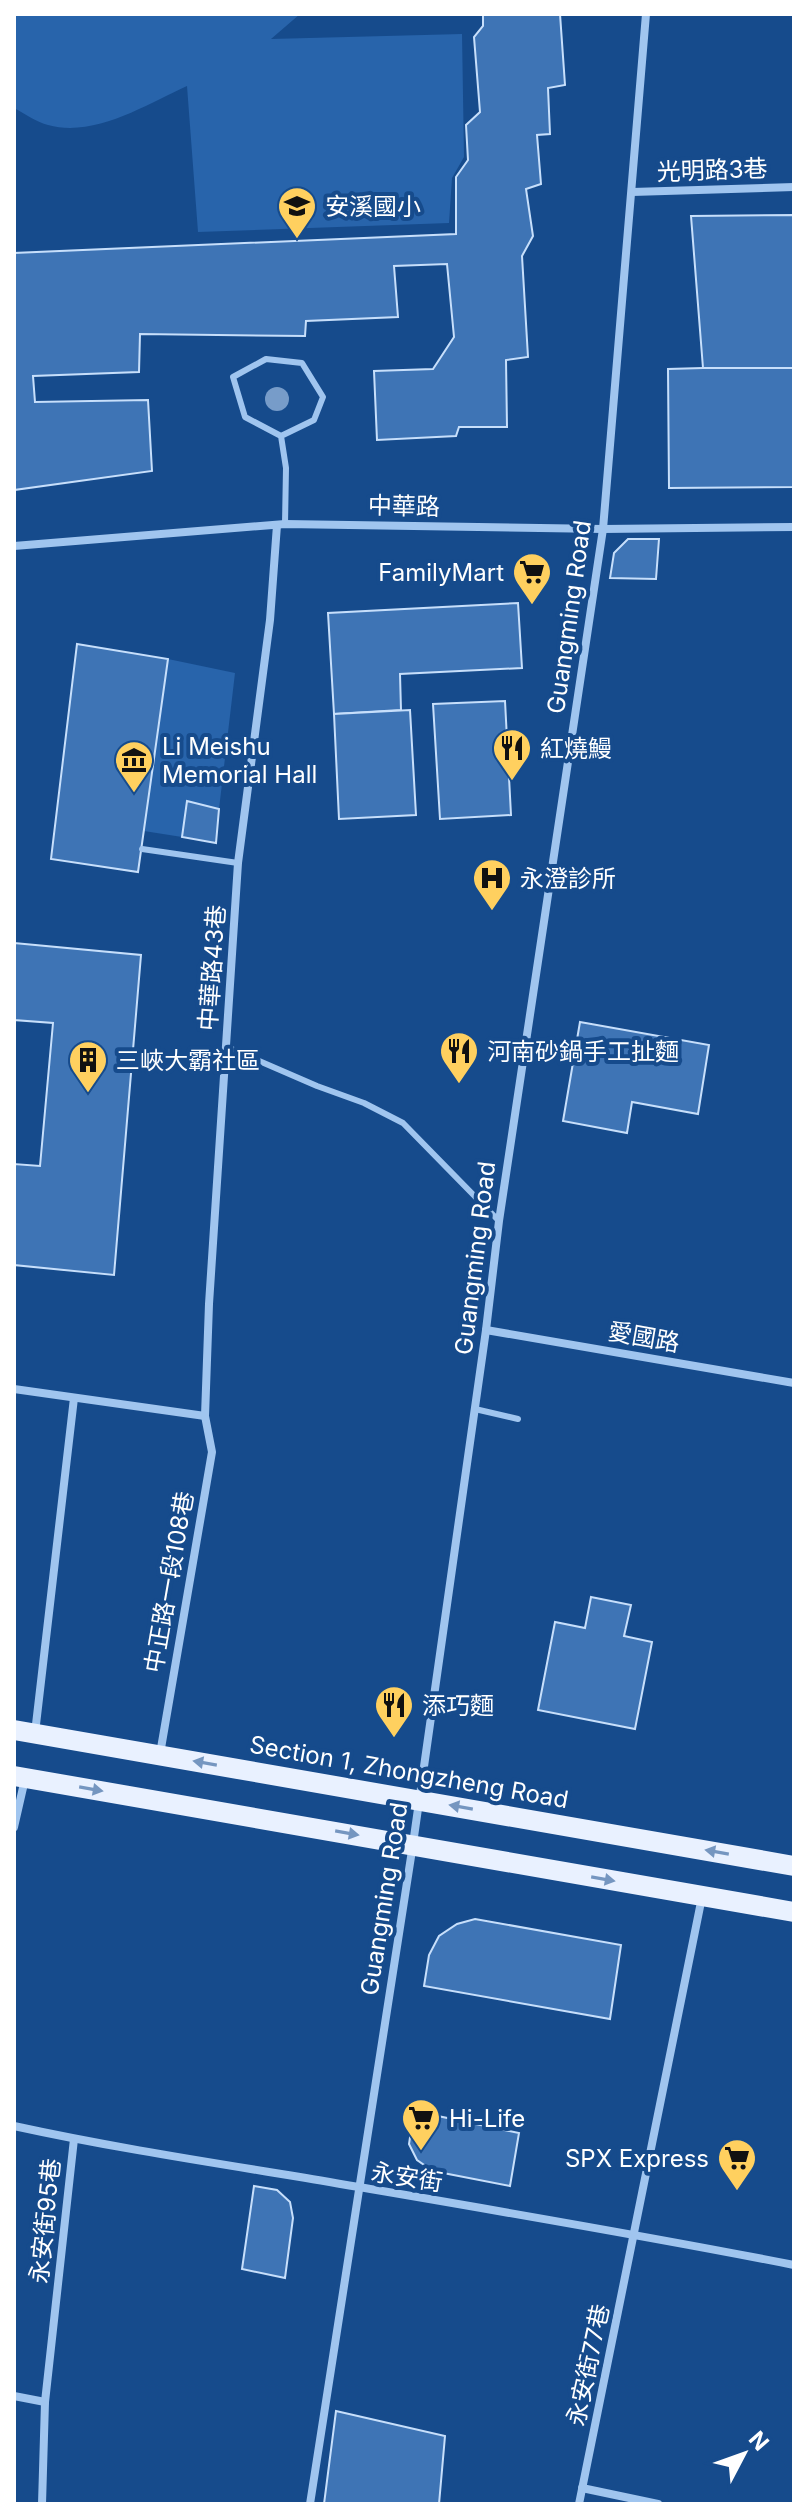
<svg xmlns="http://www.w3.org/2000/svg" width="808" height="2518" font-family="Inter,'Noto Sans TC',sans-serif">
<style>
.green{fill:#2864ab}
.building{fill:#3e74b5;stroke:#c7dffb;stroke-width:2}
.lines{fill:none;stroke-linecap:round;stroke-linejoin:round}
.lane{stroke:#a0c5ef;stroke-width:6}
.street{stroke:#a0c5ef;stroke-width:8}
.primary{stroke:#e9f1ff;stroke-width:20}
.tree{fill:#779cc9}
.oneway{fill:#7596c0}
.labels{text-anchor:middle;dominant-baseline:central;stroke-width:8;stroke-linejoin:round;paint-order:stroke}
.street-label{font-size:24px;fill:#fff;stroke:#164b8c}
.poi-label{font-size:24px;fill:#fff;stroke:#164b8c;text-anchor:start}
</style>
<rect width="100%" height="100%" fill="#164b8c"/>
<g class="green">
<path d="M14 14H300L271 39 462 34 464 157 452 178 449 223 198 232 187 86C147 104 95 138 48 125 37 122 25 114 14 108Z"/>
<polygon points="168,659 235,673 219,809 187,801 182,837 144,831"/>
</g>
<g class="building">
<polygon points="483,14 560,14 565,85 548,88 550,134 537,135 541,184 526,189 533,236 522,256 528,357 506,360 507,427 459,427 456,436 377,440 374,371 433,369 454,337 447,264 394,266 398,317 306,321 305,336 140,334 139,372 33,376 35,402 148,400 152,471 14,490 14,253 456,234 456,177 468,160 466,125 480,112 474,37 483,26"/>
<polygon points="794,215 794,368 703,368 691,216"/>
<polygon points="703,368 794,368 794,487 669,488 668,369"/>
<polygon points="628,539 659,539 656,579 610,578 614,553"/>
<polygon points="518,603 522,668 400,674 401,710 334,714 328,613"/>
<polygon points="77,644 168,659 138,872 51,859"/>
<polygon points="505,701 511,815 440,819 433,704"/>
<polygon points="410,710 416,815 339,819 334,714"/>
<polygon points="187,801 219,809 216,843 182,837"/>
<polygon points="14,943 141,955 114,1275 14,1265 14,1164 40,1166 53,1023 14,1020"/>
<polygon points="580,1022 709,1045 698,1114 632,1102 627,1133 563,1121"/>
<polygon points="591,1597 631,1605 624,1636 652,1642 635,1729 538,1710 555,1622 585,1628"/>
<polygon points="475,1919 621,1945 610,2019 424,1986 429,1955 439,1936 457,1924"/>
<polygon points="414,2111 519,2133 510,2186 433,2171 417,2160 409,2144"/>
<polygon points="254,2186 277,2190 290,2202 293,2218 285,2278 242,2269"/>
<polygon points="336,2411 445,2436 439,2504 324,2504"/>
</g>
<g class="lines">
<g class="lane">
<polyline points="281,436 314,420 323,397 302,363 266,359 233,377 245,417 281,436 286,468 285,524"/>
<polyline points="142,849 238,863"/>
<polyline points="227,1047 317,1086 364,1103 403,1123 499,1221"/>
<polyline points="475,1409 518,1419"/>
</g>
<g class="street">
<polyline points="632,192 794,187"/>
<polyline points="14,546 285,524 603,529 794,527"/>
<polyline points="486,1330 794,1383"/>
<polyline points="14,1389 205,1416"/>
<polyline points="35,1733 74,1398"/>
<polyline points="160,1754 212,1452 205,1416 209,1304 238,863 270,620 277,525"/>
<polyline points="14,1827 25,1779"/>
<path d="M14 2126C110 2147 208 2162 306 2178 469 2206 632 2233 794 2265"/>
<polyline points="14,2396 45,2402"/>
<polyline points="582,2488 658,2504"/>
<polyline points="42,2504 45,2402 74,2139"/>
<polyline points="310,2504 413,1844 486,1330 499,1221 603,529 646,14"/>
<polyline points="579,2504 702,1897"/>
</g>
<g class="primary">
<polyline points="14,1730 794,1866"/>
<polyline points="14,1776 794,1912"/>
</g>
</g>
<circle class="tree" cx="277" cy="399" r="12"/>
<defs><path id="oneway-solid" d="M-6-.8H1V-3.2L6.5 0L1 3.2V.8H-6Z" transform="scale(2)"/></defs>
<g class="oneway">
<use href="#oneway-solid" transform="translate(205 1763) rotate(-170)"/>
<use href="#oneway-solid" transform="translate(91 1789) rotate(10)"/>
<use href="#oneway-solid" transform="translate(461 1807) rotate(-170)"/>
<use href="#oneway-solid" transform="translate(347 1833) rotate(10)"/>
<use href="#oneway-solid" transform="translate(717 1852) rotate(-170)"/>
<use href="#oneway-solid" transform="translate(603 1879) rotate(10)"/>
</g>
<defs>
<g id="school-pin" transform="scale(2)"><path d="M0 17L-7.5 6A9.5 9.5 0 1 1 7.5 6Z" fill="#ffd05f" stroke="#164b8c"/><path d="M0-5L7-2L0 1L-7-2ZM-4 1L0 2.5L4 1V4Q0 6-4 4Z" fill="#111"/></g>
<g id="supermarket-pin" transform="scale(2)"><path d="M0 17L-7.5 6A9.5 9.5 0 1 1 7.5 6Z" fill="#ffd05f" stroke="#164b8c"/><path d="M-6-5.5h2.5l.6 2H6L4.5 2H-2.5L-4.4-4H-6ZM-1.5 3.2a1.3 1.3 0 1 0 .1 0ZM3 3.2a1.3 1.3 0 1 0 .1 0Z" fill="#111"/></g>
<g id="restaurant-pin" transform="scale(2)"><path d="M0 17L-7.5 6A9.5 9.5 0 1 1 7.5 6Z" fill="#ffd05f" stroke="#164b8c"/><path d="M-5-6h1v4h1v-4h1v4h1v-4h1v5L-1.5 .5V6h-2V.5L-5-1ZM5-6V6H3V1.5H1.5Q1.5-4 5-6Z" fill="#111"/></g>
<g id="museum-pin" transform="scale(2)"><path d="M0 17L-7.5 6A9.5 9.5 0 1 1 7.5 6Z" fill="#ffd05f" stroke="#164b8c"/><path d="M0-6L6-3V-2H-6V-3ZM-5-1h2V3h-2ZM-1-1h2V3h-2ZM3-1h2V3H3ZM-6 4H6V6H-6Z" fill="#111"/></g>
<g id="hospital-pin" transform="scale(2)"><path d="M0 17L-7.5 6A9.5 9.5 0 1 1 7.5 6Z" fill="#ffd05f" stroke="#164b8c"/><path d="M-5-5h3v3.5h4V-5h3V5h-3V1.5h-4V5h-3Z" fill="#111"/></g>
<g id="building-pin" transform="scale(2)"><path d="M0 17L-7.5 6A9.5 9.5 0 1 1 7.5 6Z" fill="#ffd05f" stroke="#164b8c"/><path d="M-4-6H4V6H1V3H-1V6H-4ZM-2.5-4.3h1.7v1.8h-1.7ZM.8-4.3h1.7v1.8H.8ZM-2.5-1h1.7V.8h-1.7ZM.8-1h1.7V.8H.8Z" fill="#111"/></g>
</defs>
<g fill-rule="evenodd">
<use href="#school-pin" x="297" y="206"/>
<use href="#supermarket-pin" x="532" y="572"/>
<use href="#restaurant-pin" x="512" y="748"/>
<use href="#museum-pin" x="134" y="760"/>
<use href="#hospital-pin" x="492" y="878"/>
<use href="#restaurant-pin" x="459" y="1051"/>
<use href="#building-pin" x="88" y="1060"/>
<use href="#restaurant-pin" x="394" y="1705"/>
<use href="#supermarket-pin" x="421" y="2118"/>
<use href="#supermarket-pin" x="737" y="2158"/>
</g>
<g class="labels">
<g class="street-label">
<text transform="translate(712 170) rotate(-2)">光明路3巷</text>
<text transform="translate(404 506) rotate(1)">中華路</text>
<text transform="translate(569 617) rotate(-82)">Guangming Road</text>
<text transform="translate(212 968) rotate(-86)">中華路43巷</text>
<text transform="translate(475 1258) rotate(-83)">Guangming Road</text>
<text transform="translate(644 1337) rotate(10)">愛國路</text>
<text transform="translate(169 1582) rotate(-80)">中正路一段108巷</text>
<text transform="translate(409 1772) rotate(10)">Section 1, Zhongzheng Road</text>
<text transform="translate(384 1899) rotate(-81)">Guangming Road</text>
<text transform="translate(407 2177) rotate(9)">永安街</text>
<text transform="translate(45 2221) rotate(-84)">永安街95巷</text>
<text transform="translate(588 2365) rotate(-78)">永安街77巷</text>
</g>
<g class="poi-label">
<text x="325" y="206">安溪國小</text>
<text x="504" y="572" text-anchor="end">FamilyMart</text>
<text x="162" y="746">Li Meishu<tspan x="162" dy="28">Memorial Hall</tspan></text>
<text x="540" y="748">紅燒鰻</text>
<text x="520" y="878">永澄診所</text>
<text x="487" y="1051">河南砂鍋手工扯麵</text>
<text x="116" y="1060">三峽大霸社區</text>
<text x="422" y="1705">添巧麵</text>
<text x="449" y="2118">Hi-Life</text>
<text x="709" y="2158" text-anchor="end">SPX Express</text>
</g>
</g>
<rect width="808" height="2518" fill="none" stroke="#ffffff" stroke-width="32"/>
<g transform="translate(744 2454) rotate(49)" stroke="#164b8c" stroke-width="6" paint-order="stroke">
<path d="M0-6L14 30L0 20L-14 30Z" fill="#ffffff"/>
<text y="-12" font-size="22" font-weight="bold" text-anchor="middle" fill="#ffffff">N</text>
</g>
</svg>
